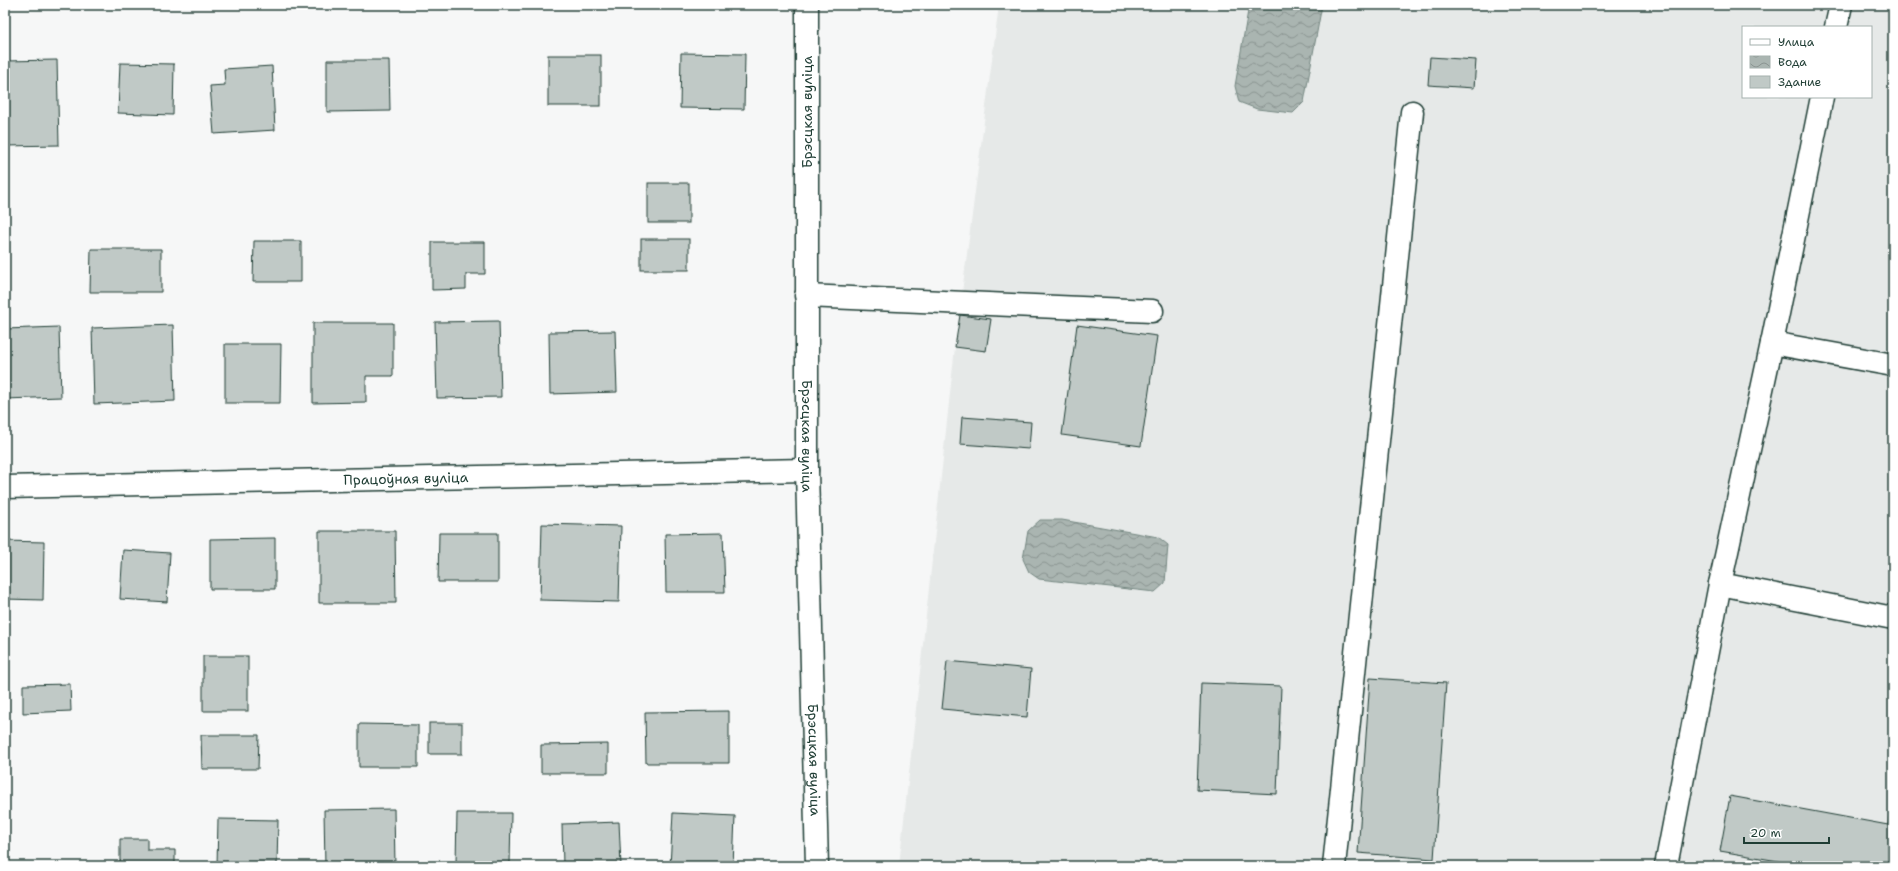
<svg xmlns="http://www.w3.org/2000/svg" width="1898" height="871" font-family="'Shantell Sans',sans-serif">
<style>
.built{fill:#e6e9e8;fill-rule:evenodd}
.water{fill:url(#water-waves);stroke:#72857f}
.building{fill:#c0c9c6;stroke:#1f3d34}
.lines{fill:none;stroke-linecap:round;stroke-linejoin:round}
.minor-casing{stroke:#1f3d34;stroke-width:25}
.minor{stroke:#fff;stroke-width:22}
.labels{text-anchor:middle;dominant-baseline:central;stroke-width:4;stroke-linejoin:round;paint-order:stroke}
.street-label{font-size:14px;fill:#1f3d34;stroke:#fff}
</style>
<defs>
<pattern id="water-waves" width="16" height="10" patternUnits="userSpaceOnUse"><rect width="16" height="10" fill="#aab5b1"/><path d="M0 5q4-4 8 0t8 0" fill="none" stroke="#8a9491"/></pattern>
</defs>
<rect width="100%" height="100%" fill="#f6f7f7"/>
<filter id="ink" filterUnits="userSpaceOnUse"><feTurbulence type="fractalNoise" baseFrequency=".025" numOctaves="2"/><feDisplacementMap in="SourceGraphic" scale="8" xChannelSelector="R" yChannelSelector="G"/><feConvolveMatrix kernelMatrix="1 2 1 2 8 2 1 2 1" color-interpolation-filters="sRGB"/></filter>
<g filter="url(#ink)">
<path class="built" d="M999 5H1893V866H899L955 347ZM1743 27H1871V97H1743Z"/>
<g class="water">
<polygon points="1249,5 1322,5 1304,102 1293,113 1257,109 1239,102 1235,86"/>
<polygon points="1040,520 1062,520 1158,537 1168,545 1165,583 1155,592 1039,579 1029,572 1023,559 1028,531"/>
</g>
<g class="building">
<polygon points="681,53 745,54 744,109 680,108"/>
<rect x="548" y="55" width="53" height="51"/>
<polygon points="1430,57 1476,60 1474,88 1428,85"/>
<polygon points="57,60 59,145 5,146 5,61"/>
<polygon points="327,60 389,60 390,111 327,112"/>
<polygon points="120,63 174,64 173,115 118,113"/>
<polygon points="272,66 275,130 214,134 210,86 225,85 224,69"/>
<rect x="648" y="183" width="41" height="40"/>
<rect x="641" y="239" width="48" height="31"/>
<polygon points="254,241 301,241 301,282 253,282"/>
<polygon points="432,242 485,242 485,274 466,274 466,289 432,290"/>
<polygon points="91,249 161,249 161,292 90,292"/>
<polygon points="960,315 991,319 986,351 955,347"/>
<polygon points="499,321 501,397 437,398 435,322"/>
<polygon points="313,323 393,323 393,376 366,376 366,402 313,403"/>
<polygon points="173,325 175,401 94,404 92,328"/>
<polygon points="1077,325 1157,336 1141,446 1062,435"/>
<polygon points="59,327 61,397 5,399 5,329"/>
<polygon points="615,331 617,392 550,394 549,332"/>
<polygon points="225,344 281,344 280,403 225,403"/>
<polygon points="962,417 1031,422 1029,449 960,444"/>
<polygon points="542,524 621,526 619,602 540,600"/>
<polygon points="319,531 395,531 396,603 319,603"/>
<polygon points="439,533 498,533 498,582 438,582"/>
<polygon points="723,533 725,592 666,592 665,534"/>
<polygon points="275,538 275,589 210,589 210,539"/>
<polygon points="5,541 44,542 43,600 5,599"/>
<polygon points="123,550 170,553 167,602 120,599"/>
<rect x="203" y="656" width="45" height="55"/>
<polygon points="947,661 1031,669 1027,717 942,709"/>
<polygon points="1370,678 1446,683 1434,859 1358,853"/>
<polygon points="1201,683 1281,686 1277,794 1197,790"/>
<polygon points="70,684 71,711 23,713 23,685"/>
<polygon points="729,711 729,763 646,763 645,712"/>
<rect x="429" y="723" width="33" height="31"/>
<polygon points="359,724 418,725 418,767 359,767"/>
<polygon points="201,735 259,735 258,769 202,769"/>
<polygon points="608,744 608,773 541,773 541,745"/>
<polygon points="1730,796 1888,825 1893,800 1893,866 1807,866 1720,851"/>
<polygon points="394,809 395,866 325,866 324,810"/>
<polygon points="457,813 511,813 510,864 456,863"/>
<polygon points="673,813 735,816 733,866 670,866"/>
<polygon points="218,819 278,820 277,866 217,866"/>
<polygon points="619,822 621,866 563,866 562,824"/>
<polygon points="120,839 147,839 147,850 175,850 175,866 120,866"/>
</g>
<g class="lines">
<g class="minor-casing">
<g id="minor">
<path id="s1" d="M807 5V470L817 866"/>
<polyline points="1836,27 1841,5"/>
<polyline points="806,296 1152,311"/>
<polyline points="1772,343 1893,365"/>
<path id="s2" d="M5 487 807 470"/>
<polyline points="1720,584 1893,618"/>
<polyline points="1334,866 1412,112"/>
<polyline points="1666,866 1720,584 1772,343 1822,97"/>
</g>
</g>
<use href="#minor" class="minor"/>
</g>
</g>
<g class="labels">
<g class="street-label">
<text transform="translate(807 112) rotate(-90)">Брэсцкая вуліца</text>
<text stroke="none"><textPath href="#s1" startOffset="431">Брэсцкая вуліца</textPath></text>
<text stroke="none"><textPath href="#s2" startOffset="401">Працоўная вуліца</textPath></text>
<text stroke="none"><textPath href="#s1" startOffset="755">Брэсцкая вуліца</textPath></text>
</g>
</g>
<rect width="1898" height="871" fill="none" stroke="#fff" stroke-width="20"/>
<rect x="10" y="10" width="1878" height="851" fill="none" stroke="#1f3d34" stroke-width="1.5" filter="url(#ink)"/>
<rect x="1742" y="26" width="130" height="72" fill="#ffffff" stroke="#a5b1ae"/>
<rect x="1750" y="39" width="20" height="6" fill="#ffffff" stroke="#a5b1ae"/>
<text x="1778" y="46" font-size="12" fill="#1f3d34">Улица</text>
<rect x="1750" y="56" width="20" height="12" fill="url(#water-waves)" stroke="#a5b1ae"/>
<text x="1778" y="66" font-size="12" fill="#1f3d34">Вода</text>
<rect x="1750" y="76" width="20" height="12" fill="#c0c9c6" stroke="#a5b1ae"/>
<text x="1778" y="86" font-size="12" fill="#1f3d34">Здание</text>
<path d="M1744 837v6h85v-6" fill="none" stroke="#1f3d34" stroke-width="2"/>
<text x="1750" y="837" font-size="12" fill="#1f3d34" stroke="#ffffff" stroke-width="3" paint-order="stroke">20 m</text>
</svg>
